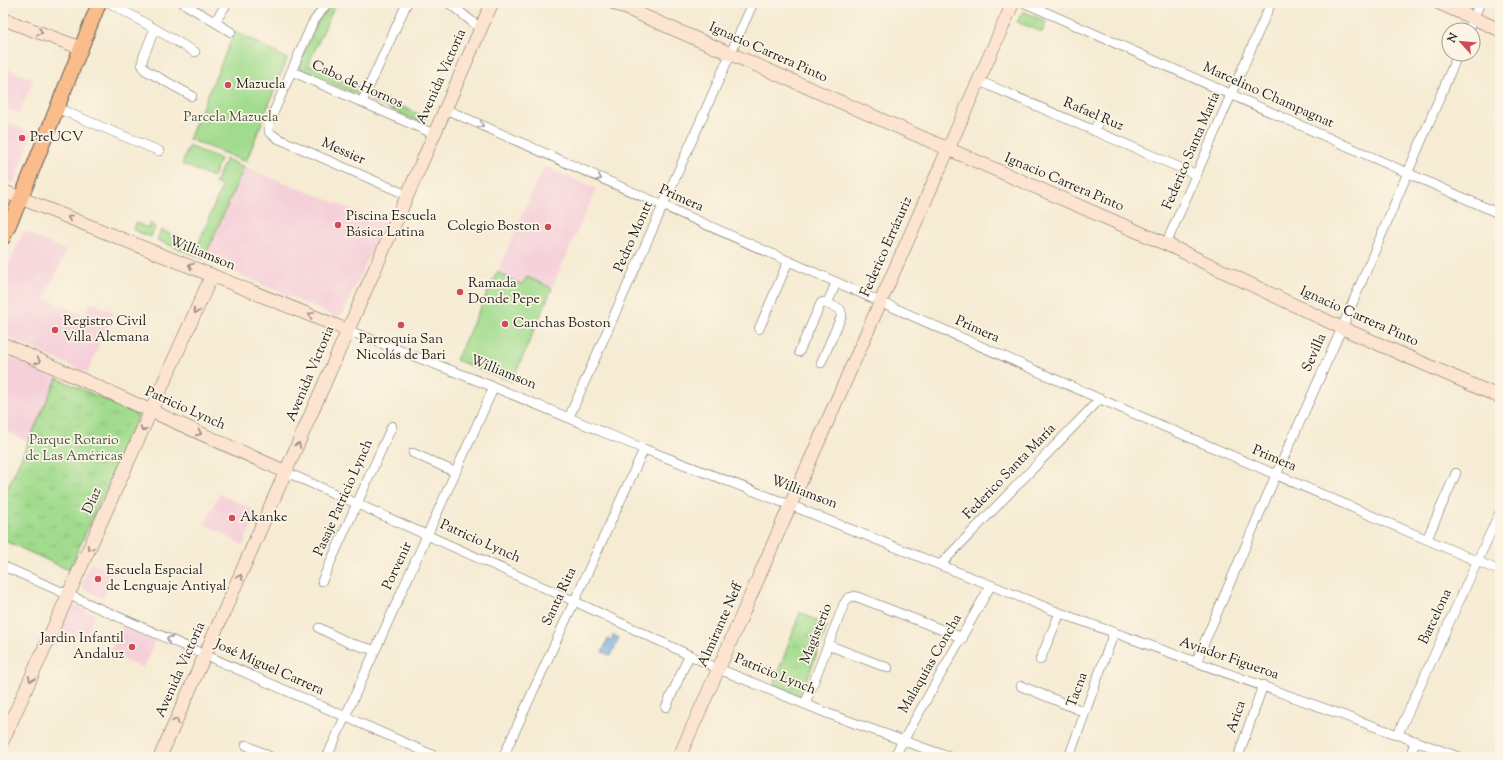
<svg xmlns="http://www.w3.org/2000/svg" width="1503" height="760" font-family="'Sorts Mill Goudy',serif">
<style>
.built{fill:#f5cfd9}
.green{fill:#a1db8d;stroke:#5e7c54}
.park{fill:url(#park-tufts);stroke:#5e7c54}
.water{fill:#6fa6dd;stroke:#46617c}
.lines{fill:none;stroke-linecap:round;stroke-linejoin:round}
.street-casing{stroke:#68645c;stroke-width:10}
.secondary-casing{stroke:#68645c;stroke-width:14}
.primary-casing{stroke:#68645c;stroke-width:16}
.street{stroke:#fff;stroke-width:9}
.secondary{stroke:#fde4d1;stroke-width:13}
.primary{stroke:#fabc8b;stroke-width:14}
.oneway{stroke:#988a80}
.oneway2{stroke:#999}
.poi-dot{fill:#d1495b;stroke:#fcf5e5;stroke-width:1.5}
.labels{text-anchor:middle;dominant-baseline:central;stroke-width:3.5;stroke-linejoin:round;paint-order:stroke}
.street-label{font-size:14px;fill:#1c1c1c;stroke:#fcf5e5}
.poi-label{font-size:14px;fill:#1c1c1c;stroke:#fcf5e5;text-anchor:start}
.park-label{font-size:14px;fill:#44553e;stroke:#fcf5e5}
</style>
<defs>
<pattern id="park-tufts" width="24" height="20" patternUnits="userSpaceOnUse"><rect width="24" height="20" fill="#a1db8d"/><path d="M3 7l-1-3M5 7V3M7 7l1-3M15 17l-1-3M17 17v-4M19 17l1-3" fill="none" stroke="#8abb79"/></pattern>
</defs>
<rect width="100%" height="100%" fill="#fcf5e5"/>
<filter id="ink" filterUnits="userSpaceOnUse"><feTurbulence type="fractalNoise" baseFrequency=".025" numOctaves="2"/><feDisplacementMap in="SourceGraphic" scale="8" xChannelSelector="R" yChannelSelector="G"/><feConvolveMatrix kernelMatrix="1 2 1 2 8 2 1 2 1" color-interpolation-filters="sRGB"/></filter>
<filter id="wash" filterUnits="userSpaceOnUse"><feTurbulence type="fractalNoise" baseFrequency=".012" numOctaves="4" result="noise"/><feDisplacementMap in="SourceGraphic" scale="16" xChannelSelector="R" yChannelSelector="G"/><feGaussianBlur stdDeviation="0.9" result="paint"/><feColorMatrix in="noise" values="0 0 0 0 0 0 0 0 0 0 0 0 0 0 0 0 0 1.4 0 .05"/><feComposite in="paint" operator="in"/></filter>
<g filter="url(#wash)">
<rect width="100%" height="100%" fill="#f6ebd3"/>
<g class="built">
<polygon points="3,67 33,79 19,113 3,107"/>
<polygon points="4,121 33,134 14,182 12,183 3,179 3,158 9,144 3,141"/>
<polygon points="544,166 596,189 552,288 527,277 522,285 497,272"/>
<polygon points="244,167 384,222 343,314 336,317 204,259"/>
<polygon points="24,231 66,251 45,298 84,316 91,302 113,312 87,373 3,335 3,278"/>
<polygon points="3,354 57,378 28,442 3,429"/>
<polygon points="219,494 258,512 243,545 205,524"/>
<polygon points="91,562 114,574 103,598 84,589 82,583"/>
<polygon points="77,606 95,614 84,639 61,629 70,609"/>
<polygon points="122,626 155,641 143,668 109,654"/>
</g>
<g class="green">
<polygon points="333,3 336,3 308,65 363,89 356,94 301,70 299,64 318,22"/>
<polygon points="1023,11 1046,22 1042,32 1017,22"/>
<polygon points="235,31 287,59 246,162 189,139"/>
<polygon points="371,93 427,118 424,124 372,101"/>
<polygon points="189,146 220,159 213,177 182,164"/>
<polygon points="226,159 244,167 204,259 157,240 161,230 198,245 222,186 215,183"/>
<polygon points="136,223 148,228 151,223 155,227 151,237 133,230"/>
<polygon points="497,272 522,285 527,277 552,288 512,382 456,360"/>
</g>
<g class="park">
<polygon points="57,378 136,414 138,417 69,570 3,540 3,485 8,487"/>
<polygon points="800,612 827,626 801,696 774,684"/>
</g>
<polygon class="water" points="613,635 619,638 611,656 602,652 608,639 611,641"/>
</g>
<g filter="url(#ink)">
<g class="lines">
<g class="street-casing">
<g id="street">
<polyline points="110,3 195,52"/>
<polyline points="183,3 231,32"/>
<polyline points="327,3 312,24 269,123 269,132 277,138 407,195"/>
<polyline points="449,3 481,29"/>
<polyline points="1025,3 1500,214"/>
<polyline points="215,22 227,3"/>
<polyline points="154,30 143,58 142,64 145,70 192,96"/>
<polyline points="1468,30 1480,3"/>
<polyline points="291,71 434,134"/>
<polyline points="979,81 1197,175"/>
<polyline points="362,102 407,3"/>
<polyline points="57,108 159,151"/>
<polyline points="445,109 1100,399 1500,571"/>
<polyline points="1094,131 1100,118"/>
<polyline points="1166,244 1271,3"/>
<polyline points="827,304 836,283"/>
<polyline points="759,329 788,262"/>
<polyline points="347,330 494,387 644,449 790,505 1060,613 1459,757"/>
<polyline points="799,352 821,303 823,302 840,309 842,315 821,363"/>
<polyline points="569,417 753,3"/>
<polyline points="413,453 455,472"/>
<polyline points="286,472 574,601 719,669 829,714 949,757"/>
<polyline points="1427,539 1456,473"/>
<polyline points="940,565 1100,399"/>
<polyline points="3,566 437,757"/>
<polyline points="322,581 392,426"/>
<polyline points="319,628 349,643 374,650"/>
<polyline points="828,645 888,668"/>
<polyline points="1040,660 1060,613"/>
<polyline points="1196,662 1276,475 1342,328 1458,54"/>
<polyline points="1021,686 1085,712"/>
<polyline points="805,704 844,604 848,598 855,596 963,638"/>
<polyline points="666,707 689,656"/>
<polyline points="1398,734 1500,512"/>
<polyline points="246,745 271,757"/>
<polyline points="327,757 494,387"/>
<polyline points="503,757 644,449"/>
<polyline points="894,757 991,585"/>
<polyline points="1069,757 1114,632"/>
<polyline points="1238,757 1263,685"/>
<polyline points="1410,757 1415,741"/>
</g>
</g>
<g class="secondary-casing">
<g id="secondary">
<polyline points="614,3 1166,244 1342,328 1500,397"/>
<polyline points="1439,3 1500,30"/>
<polyline points="3,19 81,48"/>
<polyline points="3,191 347,330"/>
<polyline points="3,344 286,472"/>
<polyline points="3,740 212,275"/>
<polyline points="160,757 492,3"/>
<polyline points="679,757 722,661 785,517 1013,3"/>
</g>
</g>
<g class="primary-casing">
<polyline id="primary" points="3,238 21,198 99,3"/>
</g>
<use href="#street" class="street"/>
<use href="#secondary" class="secondary"/>
<use href="#primary" class="primary"/>
</g>
<defs><path id="oneway-chevron" d="M-2-3.5L2.5 0L-2 3.5" fill="none" stroke-width="1.6" stroke-linecap="round" stroke-linejoin="round"/></defs>
<g class="oneway">
<use href="#oneway-chevron" transform="translate(40 32) rotate(21)"/>
<use href="#oneway-chevron" transform="translate(70 218) rotate(-158)"/>
<use href="#oneway-chevron" transform="translate(191 266) rotate(-158)"/>
<use href="#oneway-chevron" transform="translate(196 311) rotate(114)"/>
<use href="#oneway-chevron" transform="translate(311 315) rotate(-158)"/>
<use href="#oneway-chevron" transform="translate(38 361) rotate(24)"/>
<use href="#oneway-chevron" transform="translate(143 429) rotate(114)"/>
<use href="#oneway-chevron" transform="translate(199 433) rotate(24)"/>
<use href="#oneway-chevron" transform="translate(298 445) rotate(-67)"/>
<use href="#oneway-chevron" transform="translate(90 548) rotate(114)"/>
<use href="#oneway-chevron" transform="translate(240 577) rotate(-66)"/>
<use href="#oneway-chevron" transform="translate(31 679) rotate(115)"/>
<use href="#oneway-chevron" transform="translate(176 721) rotate(-66)"/>
</g>
<g class="oneway2">
<use href="#oneway-chevron" transform="translate(481 125) rotate(24)"/>
<use href="#oneway-chevron" transform="translate(599 178) rotate(24)"/>
<use href="#oneway-chevron" transform="translate(169 639) rotate(-156)"/>
</g>
</g>
<g class="poi-dot">
<circle cx="228" cy="85" r="4"/>
<circle cx="22" cy="138" r="4"/>
<circle cx="338" cy="225" r="4"/>
<circle cx="548" cy="227" r="4"/>
<circle cx="460" cy="292" r="4"/>
<circle cx="505" cy="324" r="4"/>
<circle cx="401" cy="325" r="4"/>
<circle cx="55" cy="330" r="4"/>
<circle cx="232" cy="518" r="4"/>
<circle cx="98" cy="579" r="4"/>
<circle cx="132" cy="647" r="4"/>
</g>
<g class="labels">
<g class="street-label">
<text transform="translate(768 53) rotate(24)">Ignacio Carrera Pinto</text>
<text transform="translate(442 77) rotate(-66)">Avenida Victoria</text>
<text transform="translate(357 85) rotate(24)">Cabo de Hornos</text>
<text transform="translate(1268 96) rotate(24)">Marcelino Champagnat</text>
<text transform="translate(1093 115) rotate(23)">Rafael Ruz</text>
<text transform="translate(1192 151) rotate(-67)">Federico Santa María</text>
<text transform="translate(343 152) rotate(24)">Messier</text>
<text transform="translate(1064 183) rotate(23)">Ignacio Carrera Pinto</text>
<text transform="translate(681 199) rotate(24)">Primera</text>
<text transform="translate(634 237) rotate(-66)">Pedro Montt</text>
<text transform="translate(887 247) rotate(-66)">Federico Errázuriz</text>
<text transform="translate(202 254) rotate(22)">Williamson</text>
<text transform="translate(1359 317) rotate(24)">Ignacio Carrera Pinto</text>
<text transform="translate(977 330) rotate(24)">Primera</text>
<text transform="translate(1315 353) rotate(-66)">Sevilla</text>
<text transform="translate(503 373) rotate(22)">Williamson</text>
<text transform="translate(311 374) rotate(-67)">Avenida Victoria</text>
<text transform="translate(185 409) rotate(24)">Patricio Lynch</text>
<text transform="translate(1274 459) rotate(23)">Primera</text>
<text transform="translate(1010 472) rotate(-46)">Federico Santa María</text>
<text transform="translate(804 493) rotate(21)">Williamson</text>
<text transform="translate(344 498) rotate(-66)">Pasaje Patricio Lynch</text>
<text transform="translate(93 501) rotate(-66)">Díaz</text>
<text transform="translate(480 542) rotate(24)">Patricio Lynch</text>
<text transform="translate(398 566) rotate(-65)">Porvenir</text>
<text transform="translate(560 597) rotate(-65)">Santa Rita</text>
<text transform="translate(1436 617) rotate(-65)">Barcelona</text>
<text transform="translate(721 625) rotate(-66)">Almirante Neff</text>
<text transform="translate(817 634) rotate(-68)">Magisterio</text>
<text transform="translate(1229 659) rotate(19)">Aviador Figueroa</text>
<text transform="translate(931 664) rotate(-60)">Malaquías Concha</text>
<text transform="translate(269 668) rotate(24)">José Miguel Carrera</text>
<text transform="translate(181 670) rotate(-66)">Avenida Victoria</text>
<text transform="translate(775 675) rotate(22)">Patricio Lynch</text>
<text transform="translate(1078 690) rotate(-70)">Tacna</text>
<text transform="translate(1237 717) rotate(-71)">Arica</text>
</g>
<g class="poi-label">
<text x="236" y="85">Mazuela</text>
<text x="30" y="138">PreUCV</text>
<text x="346" y="217">Piscina Escuela<tspan x="346" dy="16">Básica Latina</tspan></text>
<text x="540" y="227" text-anchor="end">Colegio Boston</text>
<text x="468" y="284">Ramada<tspan x="468" dy="16">Donde Pepe</tspan></text>
<text x="63" y="322">Registro Civil<tspan x="63" dy="16">Villa Alemana</tspan></text>
<text x="513" y="324">Canchas Boston</text>
<text x="401" y="340" text-anchor="middle">Parroquia San<tspan x="401" dy="16">Nicolás de Bari</tspan></text>
<text x="240" y="518">Akanke</text>
<text x="106" y="571">Escuela Espacial<tspan x="106" dy="16">de Lenguaje Antiyal</tspan></text>
<text x="124" y="639" text-anchor="end">Jardin Infantil<tspan x="124" dy="16">Andaluz</tspan></text>
</g>
<g class="park-label">
<text x="231" y="118">Parcela Mazuela</text>
<text x="74" y="441">Parque Rotario<tspan x="74" dy="16">de Las Américas</tspan></text>
</g>
</g>
<rect width="1503" height="760" fill="none" stroke="#fcf5e5" stroke-width="16"/>
<g transform="translate(1461 42) rotate(297)"><circle r="19" fill="#fcf5e5" stroke="#a29e95"/>
<path d="M0-3L7 15L0 10L-7 15Z" fill="#d1495b"/>
<text y="-6" font-size="11" font-weight="bold" text-anchor="middle" fill="#1c1c1c">N</text>
</g>
</svg>
